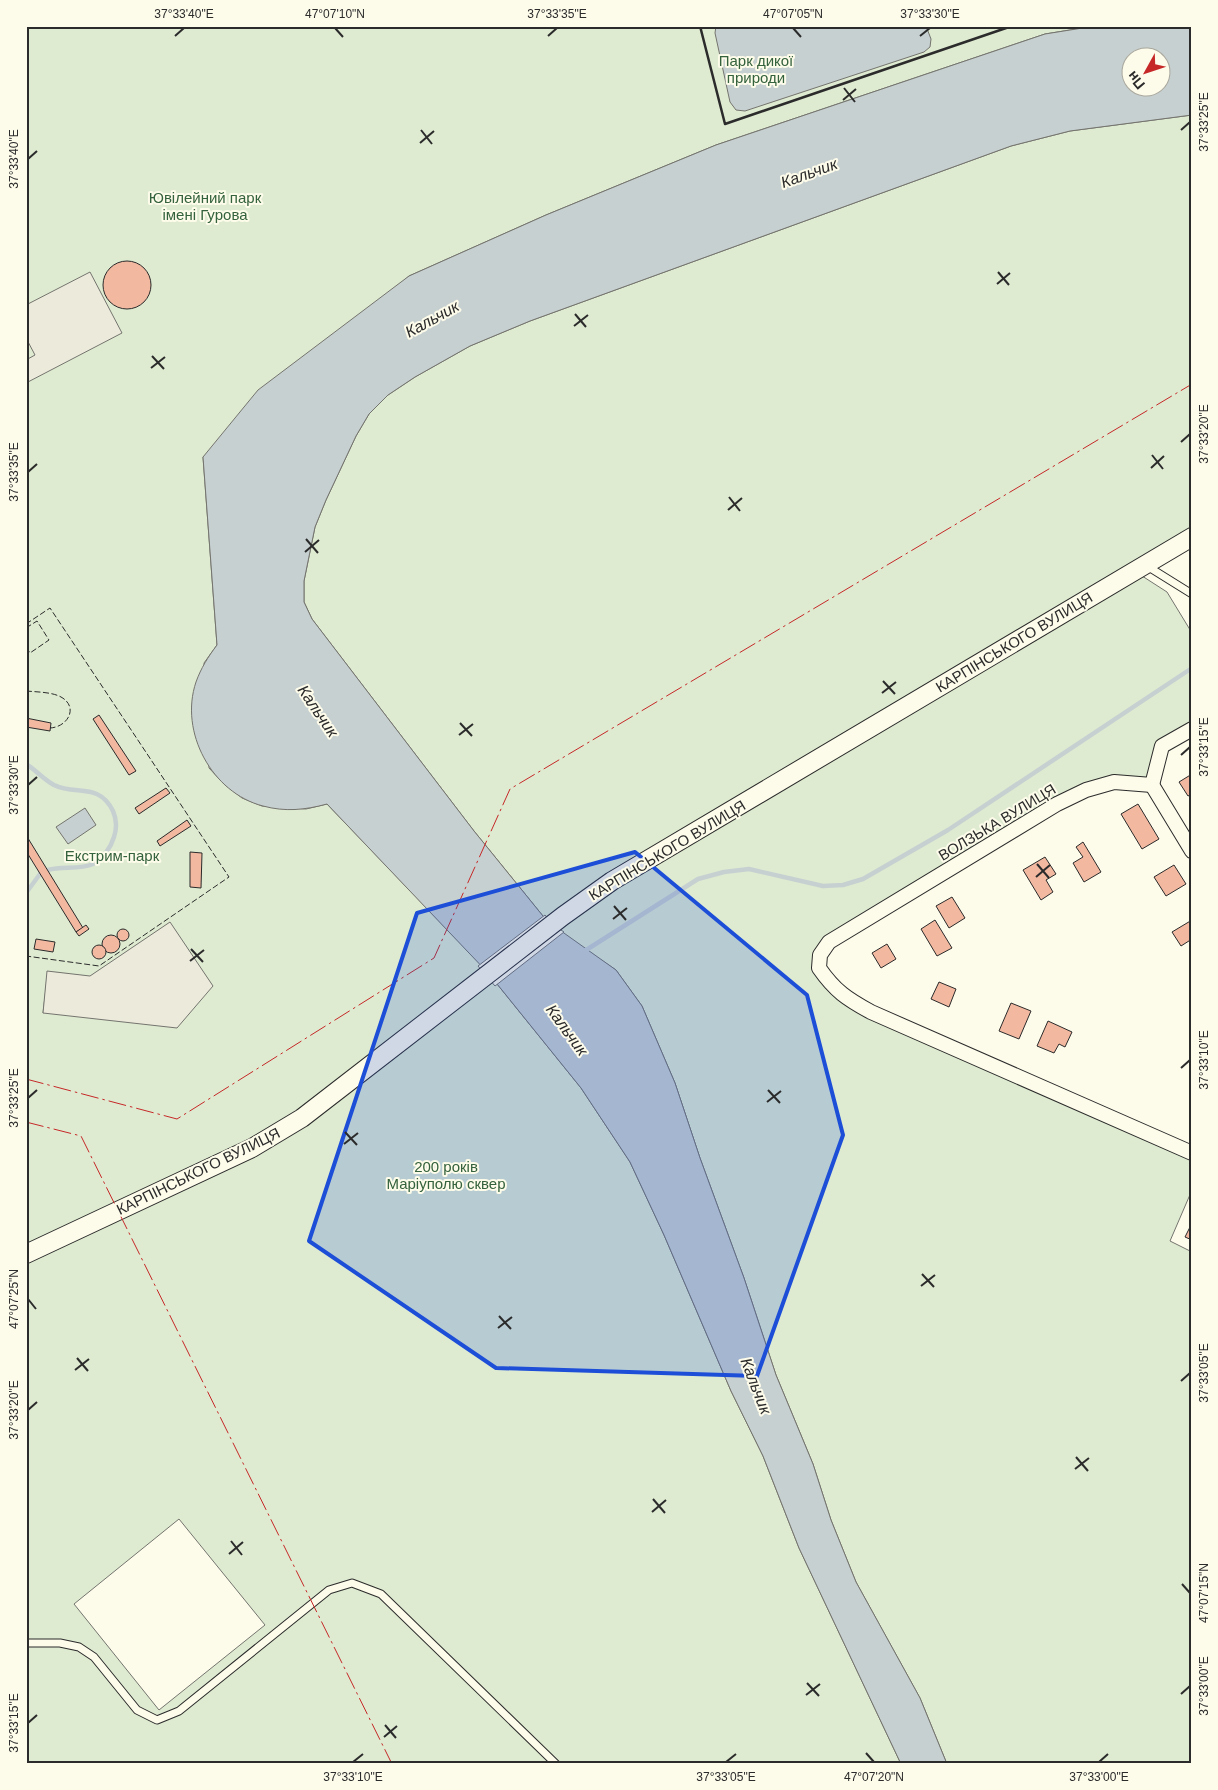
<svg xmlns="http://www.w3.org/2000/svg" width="1218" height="1790" font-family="Helvetica,sans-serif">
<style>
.green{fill:#deebd1;stroke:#74746e;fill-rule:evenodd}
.parking{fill:#eceadb;stroke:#74746e}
.water{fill:#c7d0d0;stroke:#74746e;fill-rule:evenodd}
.pier{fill:#fdfbea;stroke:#74746e}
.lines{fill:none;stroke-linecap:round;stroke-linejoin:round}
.stream{stroke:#c7d0d0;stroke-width:4.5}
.building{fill:#f2b8a0;stroke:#2b2b2b}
.service-casing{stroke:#2b2b2b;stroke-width:9}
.minor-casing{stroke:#2b2b2b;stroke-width:16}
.tertiary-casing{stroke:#2b2b2b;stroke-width:20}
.service{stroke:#fdfbea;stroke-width:7}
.minor{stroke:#fdfbea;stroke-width:14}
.tertiary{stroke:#fdfbea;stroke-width:18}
.fence{stroke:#2b2b2b;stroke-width:1;stroke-dasharray:6 2.5;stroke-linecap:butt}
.wall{stroke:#2b2b2b;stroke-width:2.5}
.power{stroke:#c62828;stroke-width:1;stroke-dasharray:18 4 2.5 4;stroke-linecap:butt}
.marked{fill:#1d4ed8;fill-opacity:0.2;stroke:#1d4ed8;stroke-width:4;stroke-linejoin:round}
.ticks{fill:none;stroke:#2b2b2b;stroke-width:2}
.labels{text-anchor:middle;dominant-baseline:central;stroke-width:4;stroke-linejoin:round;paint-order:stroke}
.park-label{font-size:15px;fill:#34623c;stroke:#fdfbea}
.street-label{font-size:15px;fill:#2b2b2b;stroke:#fdfbea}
.water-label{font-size:16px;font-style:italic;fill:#2b2b2b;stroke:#fdfbea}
.neatline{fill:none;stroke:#2b2b2b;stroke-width:2}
.ticks-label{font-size:12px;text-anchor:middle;fill:#2b2b2b}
</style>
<rect width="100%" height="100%" fill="#fdfbea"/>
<g class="green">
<path d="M26 26H1095L1045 34 716 145 546 215 409 276 203 457 217 645 204 663 209 768 224 784 242 798 262 806 306 809 327 804 484 968 297 1111 249 1141 26 1246ZM48 972 90 977 43 1013Z"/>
<polygon points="1192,115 1192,529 547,921 474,831 312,619 304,602 304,581 315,527 326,500 356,436 369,414 388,395 415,377 470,346 530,321 1011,146 1070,131"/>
<polygon points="1139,574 1167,592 1192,633 1192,729 1162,746 1152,785 1086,790 829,942 819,968 847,999 1192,1153 1192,1190 1170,1241 1192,1252 1192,1764 947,1764 920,1698 856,1582 831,1520 813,1464 776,1375 744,1278 700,1158 675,1083 642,1006 616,970 555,929 591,902"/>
<path d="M493 979 581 1088 630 1162 664 1235 731 1391 763 1456 799 1548 901 1764H26V1254L252 1148ZM179 1519 265 1625 159 1710 74 1604Z"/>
</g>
<g class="parking">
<polygon points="90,272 122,333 26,383 26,360 35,355 26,338 26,305"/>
<polygon points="170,922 213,986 177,1028 43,1013 47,971 90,976"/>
</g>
<g class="water">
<polygon points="716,26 926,26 931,39 930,47 924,52 745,111 736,110 730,102 715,33"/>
<path d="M1095 26H1192V115L1070 131 1011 146 530 321 470 346 415 377 388 395 369 414 356 436 326 500 315 527 304 581V602L312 619 474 831 547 921 616 970 642 1006 675 1083 700 1158 744 1278 776 1375 813 1464 831 1520 856 1582 920 1698 947 1764H901L799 1548 763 1456 731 1391 664 1235 630 1162 581 1088 489 974 327 804C305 810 285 812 263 806 212 793 179 732 196 682 201 668 208 657 217 645L203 457 258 390 409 276 546 215 716 145 1045 34ZM1130 58H1160V88H1130Z"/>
<polygon points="85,808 96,825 68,844 56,827"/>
</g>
<polygon class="pier" points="545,915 552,924 564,932 495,986 478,966"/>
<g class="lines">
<g class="stream">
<path d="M26 764C36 770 43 779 54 785 76 796 99 782 113 811 117 820 117 828 114 837 111 847 103 859 93 864 80 870 62 866 48 870"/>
<polyline points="26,893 40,874"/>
<polyline points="583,952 698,879 724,872 749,869 823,886 843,885 863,879 948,830 1192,668"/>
</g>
</g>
<g class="building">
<circle cx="127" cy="285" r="24"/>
<polygon points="99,715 136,771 129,775 93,719"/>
<polygon points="26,718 51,723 50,731 26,727"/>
<polygon points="1192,774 1192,794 1188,796 1179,782"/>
<polygon points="166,788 170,793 139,814 135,808"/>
<polygon points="1138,804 1159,839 1142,849 1121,814"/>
<polygon points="187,820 191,826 160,846 157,841"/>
<polygon points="26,835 83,928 76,932 26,851"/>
<polygon points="1083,842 1101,872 1084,882 1073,863 1083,857 1076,847"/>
<polygon points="190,852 202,853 201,888 190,887"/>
<polygon points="1045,857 1056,874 1046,880 1053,892 1041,900 1023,870"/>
<polygon points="1174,865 1186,884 1166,896 1154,877"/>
<polygon points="952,897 965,918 949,928 936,906"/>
<polygon points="935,920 952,948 937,956 921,929"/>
<polygon points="1192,920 1192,939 1181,946 1172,932"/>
<polygon points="86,925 89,929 79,936 76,932"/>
<circle cx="123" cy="935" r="6"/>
<circle cx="111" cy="944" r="9"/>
<polygon points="36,939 55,942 53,952 34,949"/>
<polygon points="887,944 896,959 881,968 872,953"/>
<circle cx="99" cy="952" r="7"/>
<polygon points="939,982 956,989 949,1007 931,999"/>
<polygon points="1011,1003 1031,1011 1019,1039 999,1031"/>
<polygon points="1048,1021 1072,1032 1065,1047 1059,1044 1054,1053 1037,1046"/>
<polygon points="1192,1223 1192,1240 1185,1237"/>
</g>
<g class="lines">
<g class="service-casing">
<g id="service">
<polyline points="1147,566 1192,594"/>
<polyline points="26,1643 60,1643 79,1647 94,1657 137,1710 157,1720 179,1711 329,1590 352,1583 381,1594 556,1764"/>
</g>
</g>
<g class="minor-casing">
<g id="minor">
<path d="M1152 785 1114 782 1086 790 1057 804 829 942 820 955 819 968C835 991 847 999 871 1012L1192 1153"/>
<polyline points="1152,785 1192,851"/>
<polyline points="1152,785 1162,746 1192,729"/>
</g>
</g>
<g class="tertiary-casing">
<polyline id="tertiary" points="26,1254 252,1148 302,1118 563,916 612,881 1192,537"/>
</g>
<use href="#service" class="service"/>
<use href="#minor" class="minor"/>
<use href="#tertiary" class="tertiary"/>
<g class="fence">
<polyline points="26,624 50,608 229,877 99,966 26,956"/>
<polyline points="26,628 37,621 49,640 30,653 26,647"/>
<path d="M26 691C37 692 52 692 61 697 79 707 68 727 50 728"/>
</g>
<polyline class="wall" points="700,26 725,124 1012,26"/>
<g class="power">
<polyline points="26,1079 177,1119 434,958 510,789 1192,384"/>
<polyline points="26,1122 81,1136 392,1764"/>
</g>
</g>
<path class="marked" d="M635 852 807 995 843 1135 757 1376 496 1368 309 1241 417 913Z"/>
<path class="ticks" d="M335 28 343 37M793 28 801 37M175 36 184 28M548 36 557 28M920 36 930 28M844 88 855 102M843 100 856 89M421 130 432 144M1181 130 1190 122M420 143 434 131M28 159 37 151M998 272 1009 285M997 284 1010 273M575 314 586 327M574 326 588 315M152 356 164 369M151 368 165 357M1181 442 1190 434M1152 455 1163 469M1151 468 1164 456M28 472 37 464M729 497 740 511M728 510 742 498M306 539 318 553M305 552 319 540M883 681 895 694M882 693 896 682M460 723 472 736M459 735 473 724M1181 755 1190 747M28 785 37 777M1037 864 1049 878M1036 877 1050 865M614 906 626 920M613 919 627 908M191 949 203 962M190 961 204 950M1181 1068 1190 1060M768 1090 780 1103M28 1098 37 1090M767 1102 781 1091M345 1132 357 1145M344 1144 358 1133M922 1274 934 1287M921 1286 935 1275M28 1299 36 1309M499 1316 511 1329M498 1328 512 1317M77 1358 88 1371M75 1370 89 1359M1181 1381 1190 1373M28 1410 37 1402M1076 1457 1088 1471M1075 1469 1089 1458M653 1499 665 1513M652 1512 666 1500M231 1541 242 1555M229 1554 243 1542M1182 1584 1190 1593M807 1683 819 1696M1181 1694 1190 1686M806 1695 820 1684M28 1723 37 1715M385 1725 396 1738M384 1737 397 1726M866 1753 874 1762M353 1762 363 1754M726 1762 736 1754M1099 1762 1108 1754"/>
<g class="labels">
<g class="park-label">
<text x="756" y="60">Парк дикої<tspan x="756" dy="17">природи</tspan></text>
<text x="205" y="197">Ювілейний парк<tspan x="205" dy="17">імені Гурова</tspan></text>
<text x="112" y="855">Екстрим-парк</text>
<text x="446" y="1166">200 років<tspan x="446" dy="17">Маріуполю сквер</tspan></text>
</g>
<g class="street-label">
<text transform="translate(1014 642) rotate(-31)">КАРПІНСЬКОГО ВУЛИЦЯ</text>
<text transform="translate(997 822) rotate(-31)">ВОЛЗЬКА ВУЛИЦЯ</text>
<text transform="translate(667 850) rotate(-31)">КАРПІНСЬКОГО ВУЛИЦЯ</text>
<text transform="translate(198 1171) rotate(-26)">КАРПІНСЬКОГО ВУЛИЦЯ</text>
</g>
<g class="water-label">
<text transform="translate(809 173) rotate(-20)">Кальчик</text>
<text transform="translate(432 319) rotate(-29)">Кальчик</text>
<text transform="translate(318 711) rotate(56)">Кальчик</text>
<text transform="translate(567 1030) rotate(54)">Кальчик</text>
<text transform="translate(756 1386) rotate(69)">Кальчик</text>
</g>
</g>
<rect width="1218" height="1790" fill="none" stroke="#fdfbea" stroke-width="55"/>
<g transform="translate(1146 72) rotate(230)"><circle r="24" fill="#fdfbea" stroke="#a9a89e"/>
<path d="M0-4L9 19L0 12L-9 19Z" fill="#c62828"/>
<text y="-8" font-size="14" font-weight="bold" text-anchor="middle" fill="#2b2b2b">Пн</text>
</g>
<rect x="28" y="28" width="1162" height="1734" class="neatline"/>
<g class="ticks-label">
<text x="184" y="18">37°33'40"E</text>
<text x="335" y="18">47°07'10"N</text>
<text x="557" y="18">37°33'35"E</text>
<text x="793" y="18">47°07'05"N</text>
<text x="930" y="18">37°33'30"E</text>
<text transform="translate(1204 122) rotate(-90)" y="4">37°33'25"E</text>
<text transform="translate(14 159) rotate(-90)" y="4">37°33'40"E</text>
<text transform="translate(1204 434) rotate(-90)" y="4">37°33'20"E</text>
<text transform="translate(14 472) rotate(-90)" y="4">37°33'35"E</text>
<text transform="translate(1204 747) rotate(-90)" y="4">37°33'15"E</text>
<text transform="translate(14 785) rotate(-90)" y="4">37°33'30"E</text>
<text transform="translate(1204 1060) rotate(-90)" y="4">37°33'10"E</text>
<text transform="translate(14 1098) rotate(-90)" y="4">37°33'25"E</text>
<text transform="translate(14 1299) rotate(-90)" y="4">47°07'25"N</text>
<text transform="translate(1204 1373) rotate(-90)" y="4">37°33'05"E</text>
<text transform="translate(14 1410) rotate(-90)" y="4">37°33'20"E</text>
<text transform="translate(1204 1593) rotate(-90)" y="4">47°07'15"N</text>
<text transform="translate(1204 1686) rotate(-90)" y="4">37°33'00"E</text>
<text transform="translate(14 1723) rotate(-90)" y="4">37°33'15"E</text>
<text x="353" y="1781">37°33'10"E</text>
<text x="726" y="1781">37°33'05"E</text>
<text x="874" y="1781">47°07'20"N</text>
<text x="1099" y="1781">37°33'00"E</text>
</g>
</svg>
